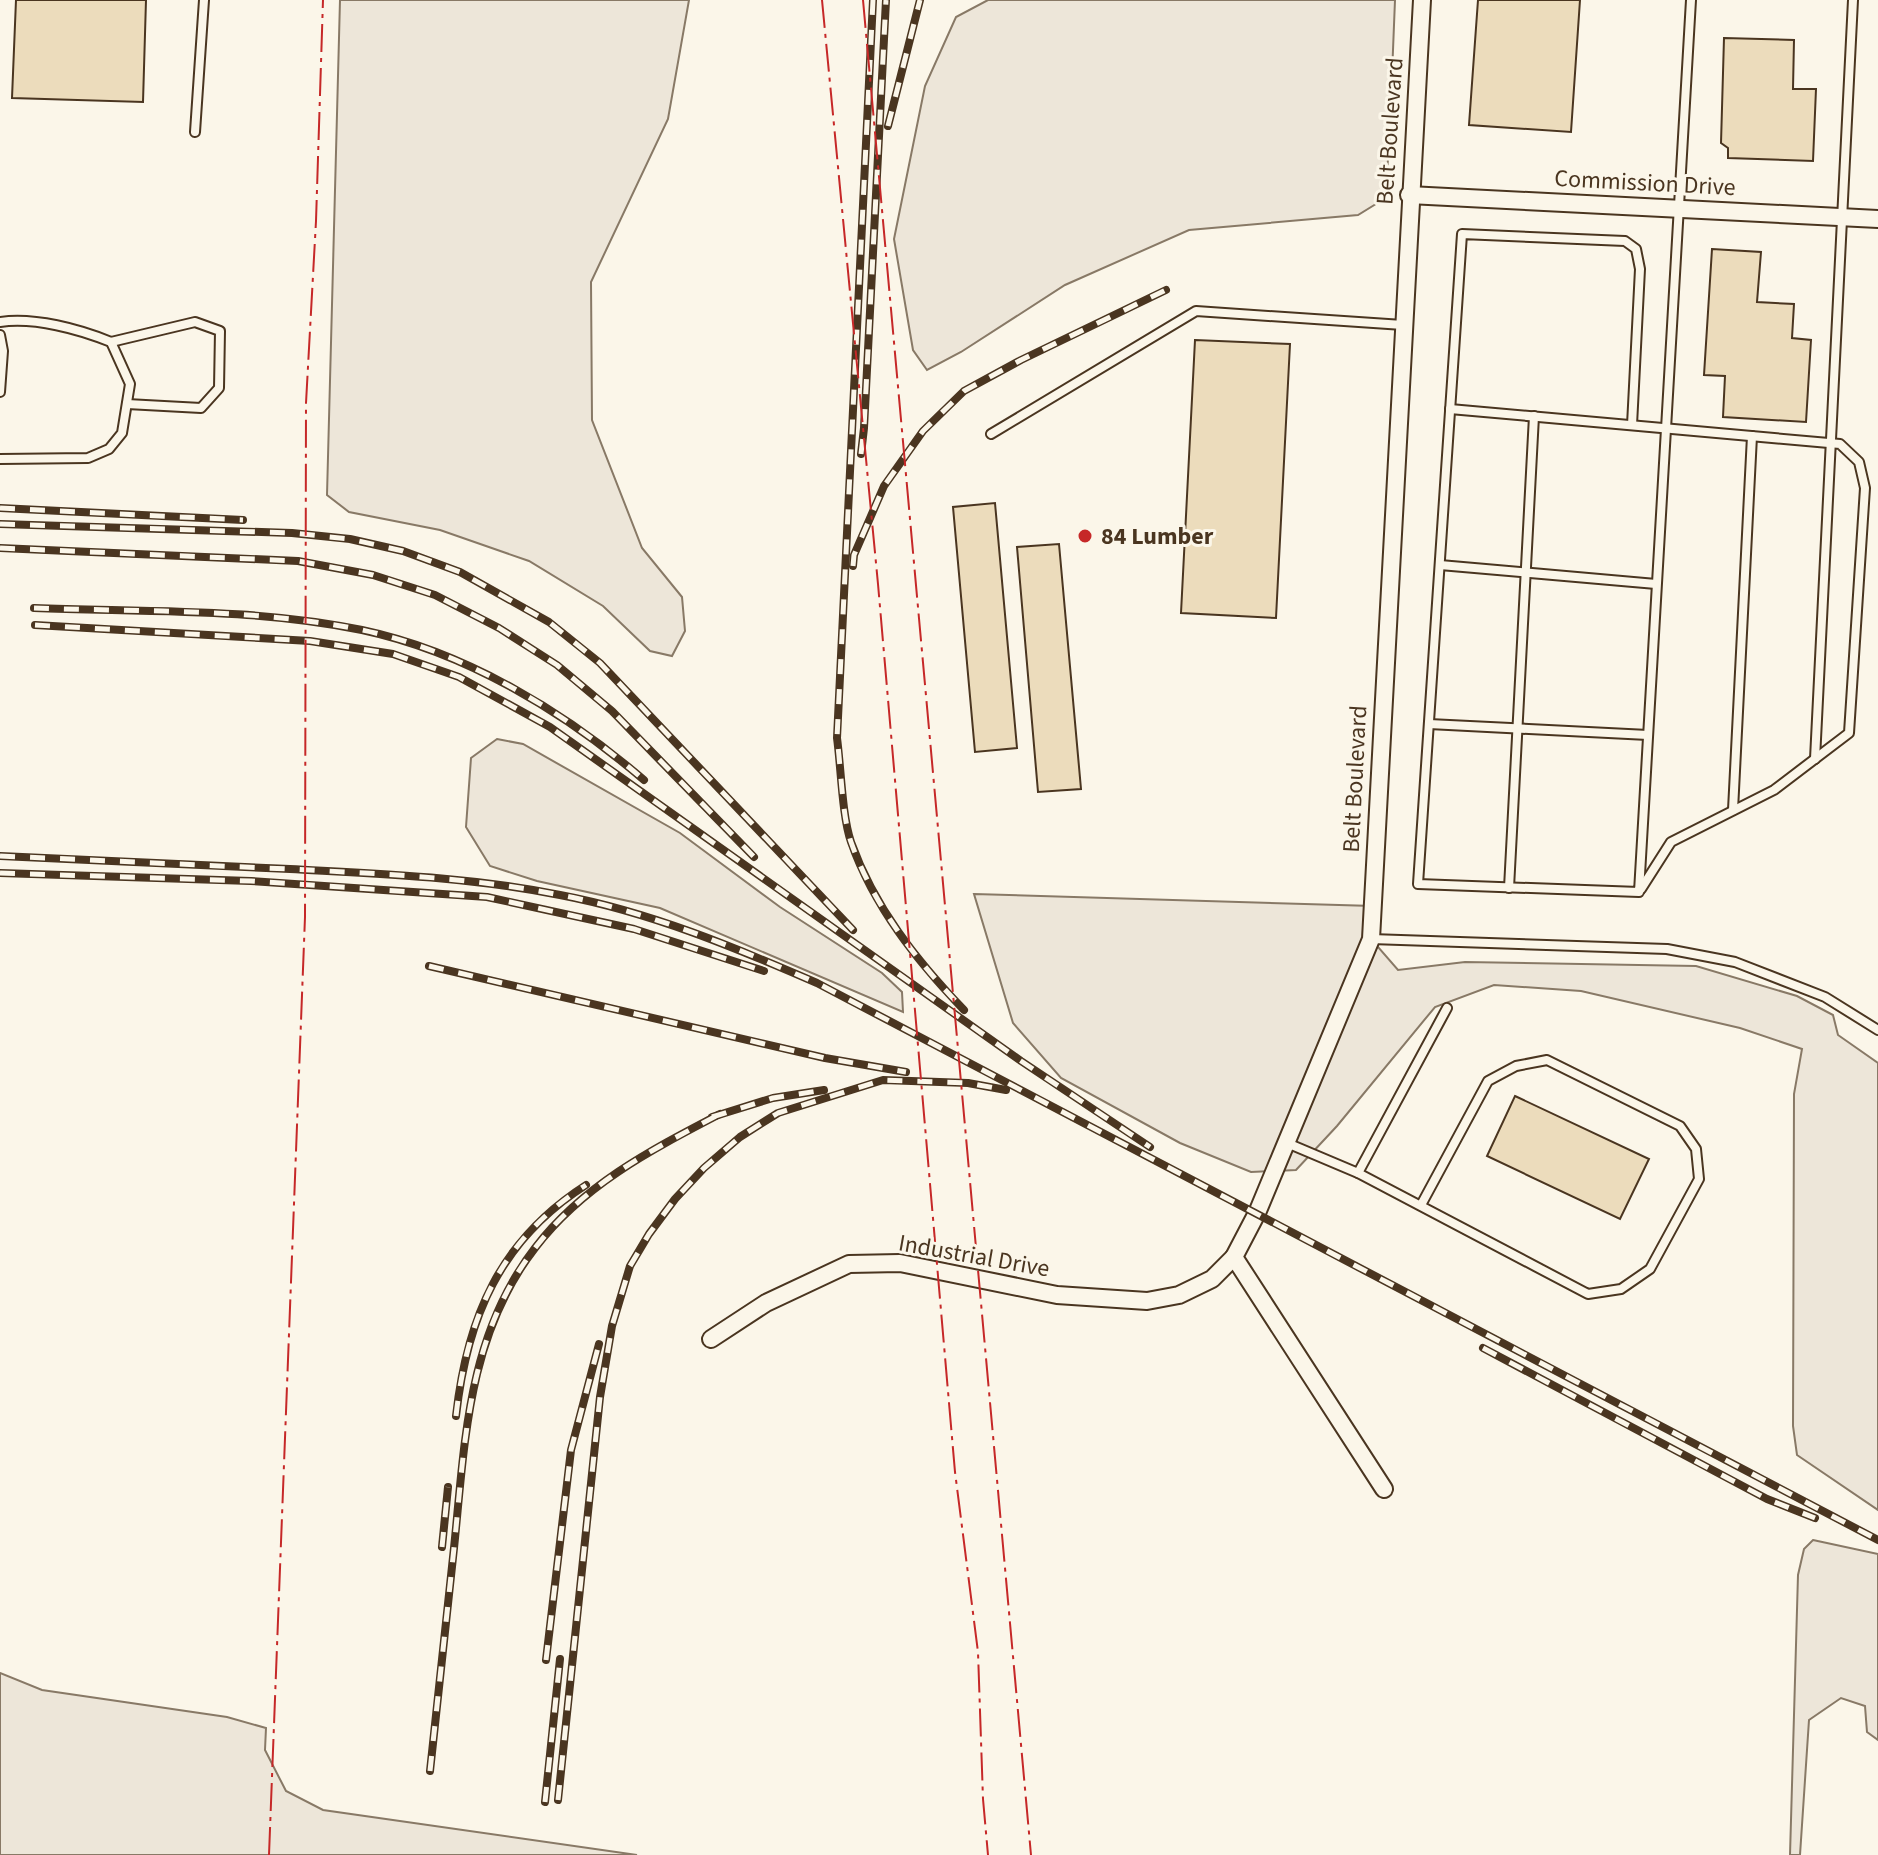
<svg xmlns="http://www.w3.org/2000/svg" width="1878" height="1855" font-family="'Source Sans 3',sans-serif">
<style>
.green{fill:#ede6d9;stroke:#887966;stroke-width:2}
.building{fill:#ecdcbc;stroke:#4a3520;stroke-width:2}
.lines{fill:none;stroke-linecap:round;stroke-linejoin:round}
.lane-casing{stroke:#4a3520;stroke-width:12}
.street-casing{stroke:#4a3520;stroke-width:20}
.lane{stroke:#fbf6e9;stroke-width:8}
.street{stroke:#fbf6e9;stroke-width:16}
.rail-casing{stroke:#4a3520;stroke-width:8}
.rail{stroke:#fbf6e9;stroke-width:5;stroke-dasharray:15;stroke-linecap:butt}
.power{stroke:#c62828;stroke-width:2;stroke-dasharray:28 6 4 6;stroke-linecap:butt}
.poi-dot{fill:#c62828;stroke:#fbf6e9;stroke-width:3}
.labels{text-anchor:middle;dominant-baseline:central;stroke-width:6;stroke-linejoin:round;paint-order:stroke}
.street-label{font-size:24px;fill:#4a3520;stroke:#fbf6e9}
.poi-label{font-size:24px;font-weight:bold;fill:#4a3520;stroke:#fbf6e9;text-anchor:start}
</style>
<rect width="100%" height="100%" fill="#fbf6e9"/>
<g class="green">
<polygon points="340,0 689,0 668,119 591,282 592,420 642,548 682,597 685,631 672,656 650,651 603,606 529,561 440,530 349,512 327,495"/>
<polygon points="988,0 1395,0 1389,150 1384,199 1358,215 1189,230 1065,285 961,352 927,370 913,350 894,239 925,86 956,17"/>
<polygon points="497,739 523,744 680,833 780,907 882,973 902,992 903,1012 660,908 537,881 490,866 466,827 471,758"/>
<polygon points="974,894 1373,906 1371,939 1398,970 1465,962 1696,966 1797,996 1833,1015 1838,1035 1878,1063 1878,1510 1797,1455 1793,1426 1794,1094 1802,1049 1740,1028 1581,991 1494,985 1435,1007 1337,1126 1296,1170 1251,1172 1180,1143 1061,1078 1013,1023"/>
<polygon points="1813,1540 1878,1554 1878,1740 1867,1732 1865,1706 1841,1698 1809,1720 1800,1855 1790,1855 1798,1575 1804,1549"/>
<polygon points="0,1673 42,1690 227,1717 266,1728 265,1750 286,1791 323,1810 637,1855 0,1855"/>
</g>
<g class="building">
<polygon points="16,0 146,0 143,102 12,98"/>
<polygon points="1478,0 1580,0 1571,132 1469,125"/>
<polygon points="1724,38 1794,40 1793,89 1816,89 1813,161 1728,158 1728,148 1721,143"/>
<polygon points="1712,249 1761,252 1757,302 1794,304 1792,338 1811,340 1806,422 1723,417 1725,376 1704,375"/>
<polygon points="1195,340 1290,344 1276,618 1181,613"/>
<polygon points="995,503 1017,748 975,752 953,507"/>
<polygon points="1059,544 1081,789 1038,792 1017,547"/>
<polygon points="1515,1096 1649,1159 1620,1219 1487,1156"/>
</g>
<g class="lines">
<g class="lane-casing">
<g id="lane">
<polyline points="195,132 204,0"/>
<path d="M0 322C35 317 79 329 111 342L130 384 122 433 109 449 88 458 0 459"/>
<polyline points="0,335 3,351 0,392"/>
<polyline points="111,342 195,322 220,331 219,388 201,408 127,404"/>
<polyline points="1450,409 1840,444 1859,462 1865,488 1849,733 1774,790 1671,842 1641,889"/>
<polyline points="1632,425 1640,269 1636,249 1625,241 1462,234 1418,884 1639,892 1691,0"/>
<polyline points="991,434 1196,311 1403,325"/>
<polyline points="1440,565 1656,584"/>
<polyline points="1429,724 1648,735"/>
<polyline points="1815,759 1853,0"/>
<polyline points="1733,810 1752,436"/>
<polyline points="1509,888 1534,416"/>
<polyline points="1371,939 1667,949 1735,962 1825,997 1878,1030"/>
<polyline points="1287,1143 1358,1173 1588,1294 1621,1289 1650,1269 1699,1179 1696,1149 1680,1126 1547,1060 1516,1066 1488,1081 1421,1205"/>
<polyline points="1358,1173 1447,1008"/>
</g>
</g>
<g class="street-casing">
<g id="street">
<polyline points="1409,195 1878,219"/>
<polyline points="711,1339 766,1303 849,1264 900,1263 1057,1295 1147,1301 1179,1295 1212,1279 1234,1257"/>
<polyline points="1384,1489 1234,1257 1257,1213 1371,939 1422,0"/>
</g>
</g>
<use href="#lane" class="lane"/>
<use href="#street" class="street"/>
<g class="rail-casing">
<g id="rail">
<path d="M873 0 837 738C841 767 842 816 851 842 874 907 917 961 964 1010"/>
<polyline points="888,126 920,0"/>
<polyline points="861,454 864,428 886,0"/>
<polyline points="0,508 243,520"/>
<polyline points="0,524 292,533 350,539 403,551 460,572 549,622 600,663 853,930"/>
<polyline points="0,548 298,561 373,575 435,595 499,628 557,665 612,711 754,857"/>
<polyline points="853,566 854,555 884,486 923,431 964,391 1021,360 1166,290"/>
<path d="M34 608C143 612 255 608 362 630 466 652 565 712 644 780"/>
<polyline points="35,625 310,641 393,654 459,677 550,727 1021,1061 1150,1147"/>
<path d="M0 856C97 860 193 865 290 869 380 874 471 877 560 895 650 912 734 947 817 983L1878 1540"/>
<polyline points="0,873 251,881 487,897 634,929 764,971"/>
<polyline points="429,966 825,1058 906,1072"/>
<polyline points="712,1117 773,1098 824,1090"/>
<polyline points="1483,1348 1767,1499 1815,1518"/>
<path d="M456 1416C467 1317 500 1240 586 1185"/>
<polyline points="442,1547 448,1487"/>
<polyline points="546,1660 571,1450 599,1344"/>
<path d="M430 1771C438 1696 446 1622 454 1548 465 1442 467 1336 535 1248 583 1185 651 1150 720 1114"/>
<polyline points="558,1800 600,1397 612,1326 630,1266 649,1234 675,1199 704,1168 740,1137 778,1113 883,1080 968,1083 1006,1090"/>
<polyline points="545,1802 560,1659"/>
</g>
</g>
<use href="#rail" class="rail"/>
<g class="power">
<polyline points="822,0 878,584 955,1472 978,1652 983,1799 988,1855"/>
<polyline points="863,0 1031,1855"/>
<polyline points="269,1855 305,917 306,403 316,221 323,0"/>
</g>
</g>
<circle class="poi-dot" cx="1085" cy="536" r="8"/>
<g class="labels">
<g class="street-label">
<text transform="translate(1390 131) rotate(-86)">Belt Boulevard</text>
<text transform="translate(1645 183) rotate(3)">Commission Drive</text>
<text transform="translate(1355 779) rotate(-87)">Belt Boulevard</text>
<text transform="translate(974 1256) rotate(10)">Industrial Drive</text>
</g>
<g class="poi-label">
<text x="1101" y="536">84 Lumber</text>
</g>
</g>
</svg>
